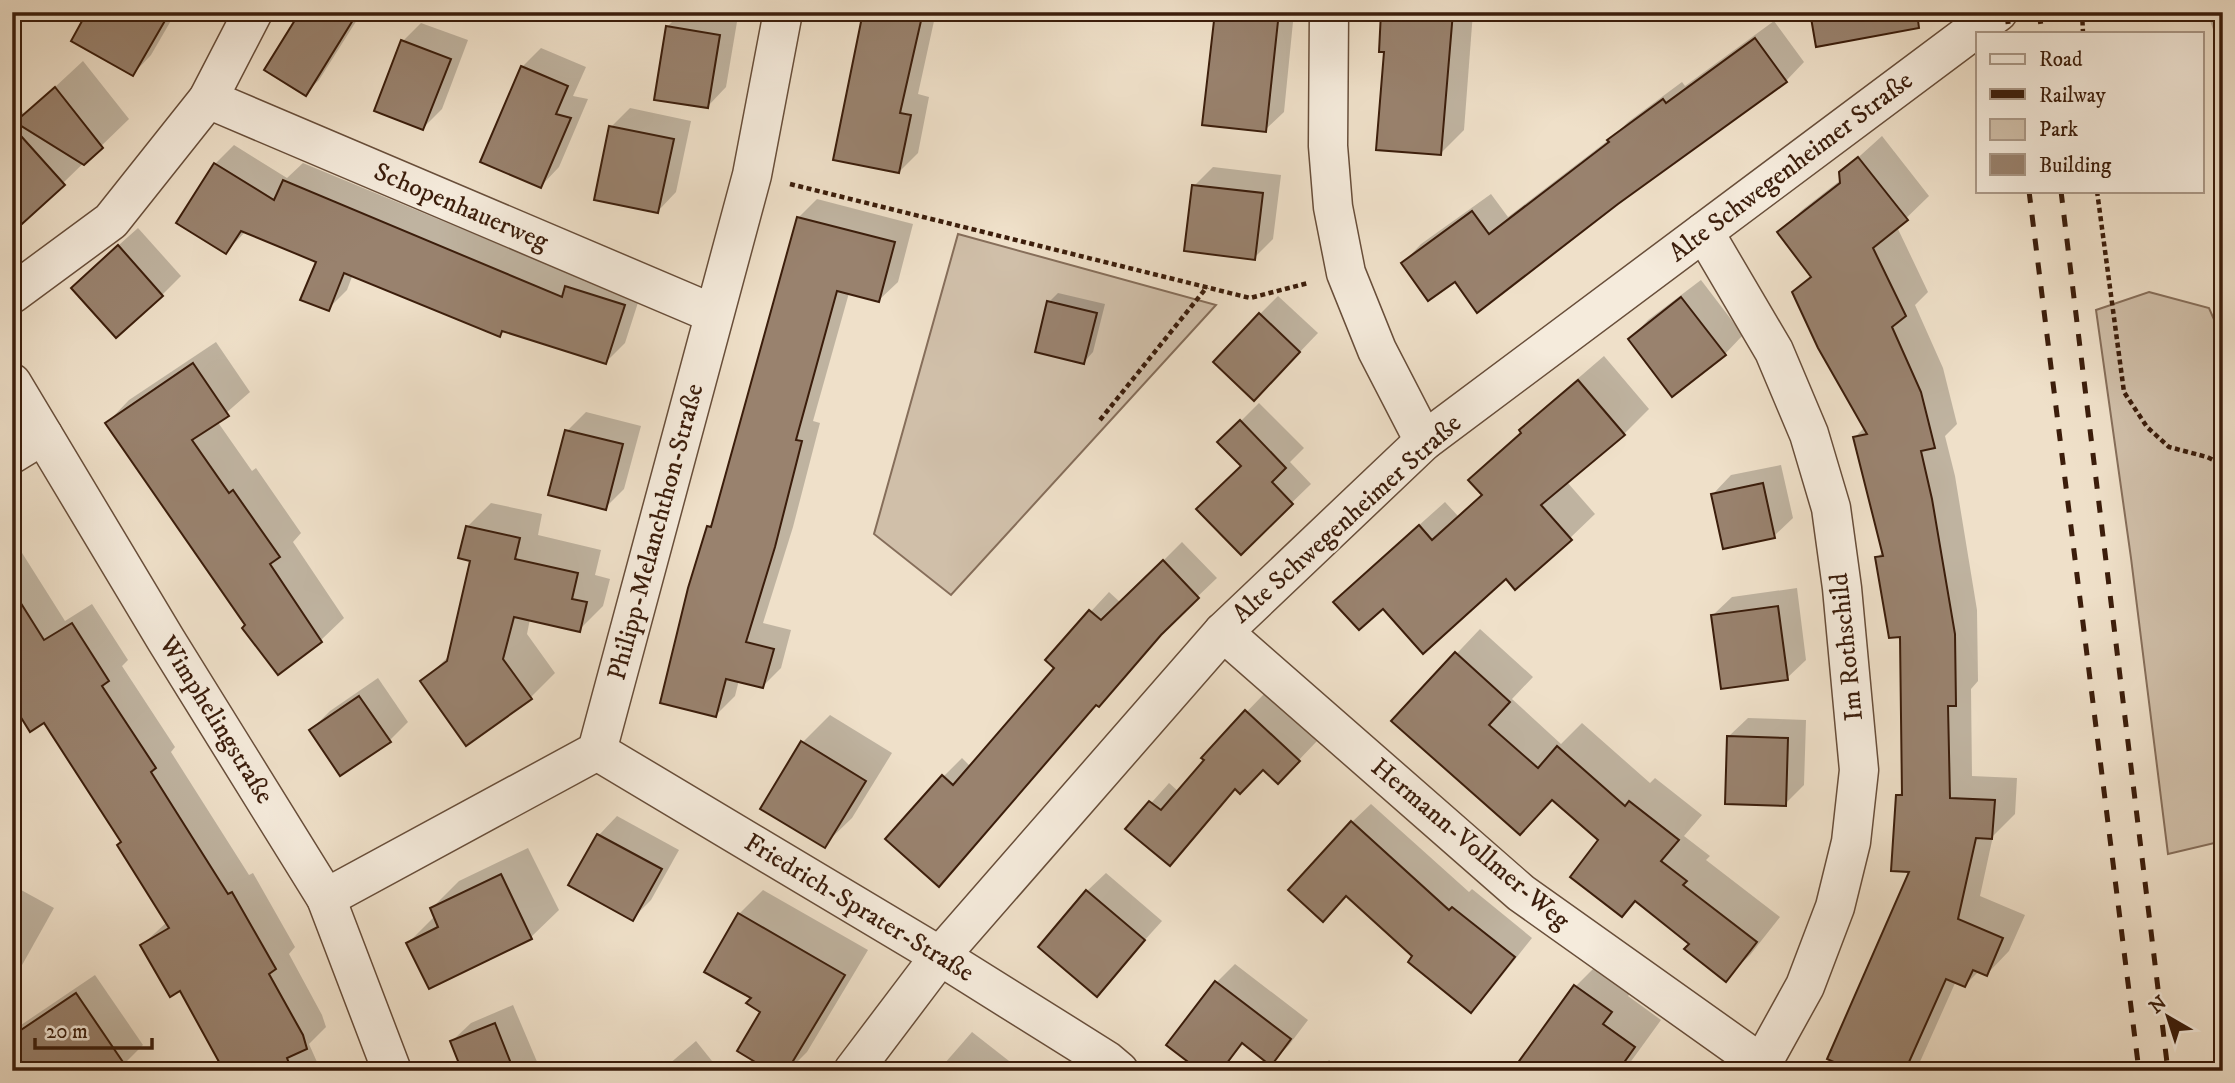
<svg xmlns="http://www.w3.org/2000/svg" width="2235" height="1083" font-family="'IM FELL DW Pica',serif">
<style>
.green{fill:#d0bfa9;stroke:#866e5a;stroke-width:2}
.shadow{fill:#0003}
.building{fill:#99826e;stroke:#3b1d0b;stroke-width:2}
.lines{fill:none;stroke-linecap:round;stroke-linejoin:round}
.minor-casing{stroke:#684e3a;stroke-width:41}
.path{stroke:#3b1d0b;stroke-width:4.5;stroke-dasharray:5 3.5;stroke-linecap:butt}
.minor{stroke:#f5ebdc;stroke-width:38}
.rail{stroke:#3b1d0b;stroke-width:5;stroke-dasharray:12 12;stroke-linecap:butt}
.labels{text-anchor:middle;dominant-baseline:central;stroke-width:5;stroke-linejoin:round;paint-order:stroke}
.street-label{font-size:26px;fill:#3b1d0b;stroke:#f5ebdc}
</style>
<rect width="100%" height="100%" fill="#efe0c9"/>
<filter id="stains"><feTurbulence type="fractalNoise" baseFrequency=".00286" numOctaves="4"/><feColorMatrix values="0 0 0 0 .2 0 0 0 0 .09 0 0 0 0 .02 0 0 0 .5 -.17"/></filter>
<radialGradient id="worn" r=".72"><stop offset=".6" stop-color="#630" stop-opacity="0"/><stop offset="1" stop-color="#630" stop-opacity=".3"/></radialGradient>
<g class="green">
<polygon points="958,234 1216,305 951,595 874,534"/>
<polygon points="2149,292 2209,308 2223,340 2223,841 2168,854 2131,558 2096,310"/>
</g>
<g class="shadow">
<polygon points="89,12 176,12 151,55 133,74"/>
<polygon points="302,12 362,12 319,80 305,94"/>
<polygon points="682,12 711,12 738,16 726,87 708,106 667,27"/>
<polygon points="866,12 936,12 918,94 929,97 918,153 899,172"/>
<polygon points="1211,12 1294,12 1284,112 1265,130 1216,20 1210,20"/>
<polygon points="1383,12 1473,12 1464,130 1441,153 1386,50"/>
<polygon points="2207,12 2223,12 2223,58"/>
<polygon points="1774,21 1804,62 1786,81 1455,280 1403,263 1421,244 1491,194 1508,217 1615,135 1628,122 1682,82 1685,86"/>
<polygon points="421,23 468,40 442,109 423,128 403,41"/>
<polygon points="541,48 586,67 573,96 588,99 559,167 541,186 522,67"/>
<polygon points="83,61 129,119 63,183 12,205 12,114 19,108 25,115"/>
<polygon points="630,108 691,121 676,192 658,211 611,127"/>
<polygon points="1882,136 1929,196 1897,227 1928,292 1915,305 1943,368 1957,424 1945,436 1955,476 1977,610 1978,681 1971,689 1972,776 2017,778 2015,814 1993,836 1980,896 2025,915 2009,951 1987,974 1979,971 1965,985 1956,981 1919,1064 1913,1071 1858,1071 1912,871 1898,796 1904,790 1901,634 1877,558 1883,551 1855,437 1865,427 1794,293 1812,275 1779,233 1802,210 1842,179 1841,173"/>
<polygon points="234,145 287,178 303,163 577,277 585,268 643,287 625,343 606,362 505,330 499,335 353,274 347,290 328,309 318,261 246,231 226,252 178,222 215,164"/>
<polygon points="1213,167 1281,175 1273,239 1254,258 1194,186"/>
<polygon points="817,199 913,224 898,282 879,300 849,293 813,421 820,423 793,527 763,623 791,630 781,668 763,686 739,680 735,696 716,715 709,527 714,521 798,218"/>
<polygon points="138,228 181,276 162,295 92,269"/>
<polygon points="1701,280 1743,335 1725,354 1630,339 1648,320"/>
<polygon points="1058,293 1105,304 1093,352 1084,362 1049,302"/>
<polygon points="1278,296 1318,333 1273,380 1260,314"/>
<polygon points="216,342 250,392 217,421 252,471 256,468 301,533 293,542 344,618 321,640 278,673 107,423 129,400"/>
<polygon points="1604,356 1649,409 1624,434 1567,482 1595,514 1570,538 1506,577 1361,577 1445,502 1458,516 1483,493 1471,480 1522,432 1546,406"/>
<polygon points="1259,403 1304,448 1290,462 1311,484 1241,552 1243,466 1220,442"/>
<polygon points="586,412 641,426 624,489 605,508 567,431"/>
<polygon points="1781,465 1793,518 1774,536 1713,494 1731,475"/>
<polygon points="491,503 542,514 538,535 601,550 595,575 610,579 603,606 579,630 530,619 527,634 555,673 531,697 467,744 422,682 451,654 472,560 467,527"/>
<polygon points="12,537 65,621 92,604 128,660 122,666 175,747 171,752 249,875 253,873 295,947 289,954 322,1015 326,1027 309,1044 321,1071 262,1071 180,988 142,945 167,922 123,841 44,721 12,700"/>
<polygon points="1182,542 1217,578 1174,619 1098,703 939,885 943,777 962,758 971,767 1057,668 1047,659 1109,592 1121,603"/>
<polygon points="1797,588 1806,660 1787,678 1713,615 1732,597"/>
<polygon points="1480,629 1533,677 1512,699 1561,744 1582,723 1650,783 1655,778 1702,815 1684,836 1710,856 1706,860 1780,917 1750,955 1725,979 1692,943 1636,900 1621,915 1601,840 1554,799 1520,833 1393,721"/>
<polygon points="378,678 408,722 389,741 311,730 330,711"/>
<polygon points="1265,693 1317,741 1296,763 1263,768 1237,788 1170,864 1128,829 1169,783 1179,792 1206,760 1203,757"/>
<polygon points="830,715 892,753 852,818 824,845 803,742"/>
<polygon points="1748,718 1806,720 1804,785 1785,804 1729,736"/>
<polygon points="1371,804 1469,892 1472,889 1532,938 1489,992 1470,1010 1347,895 1352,822"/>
<polygon points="617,816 679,850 651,900 633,918 571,885 599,835"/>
<polygon points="528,848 559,910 531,937 430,987 408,943 435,916 432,908 459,881"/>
<polygon points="1106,873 1162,921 1096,994 1087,891"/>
<polygon points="12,885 54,908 12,983"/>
<polygon points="763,890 868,950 807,1052 788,1071 774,1071 763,1011 754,998 739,914"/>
<polygon points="1603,959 1638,984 1628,996 1661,1020 1624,1071 1539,1071 1576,986"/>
<polygon points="1235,964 1308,1020 1289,1045 1271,1064 1244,1043 1220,1071 1217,982"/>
<polygon points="95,975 143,1045 124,1064 12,1059 12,1034 21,1025"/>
<polygon points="513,1005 538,1064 531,1071 464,1071 452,1041 471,1023"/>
<polygon points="972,1032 1022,1071 938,1071"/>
<polygon points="696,1041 720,1071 661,1071"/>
<polygon points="1329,1060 1342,1071 1318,1071"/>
<polygon points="1354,1063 1364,1071 1346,1071"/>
</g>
<g class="building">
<polygon points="87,12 170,12 133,76 71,41"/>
<polygon points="300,12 358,12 306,96 264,70"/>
<polygon points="863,12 923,12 900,113 911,115 899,173 833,160"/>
<polygon points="1215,12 1279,12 1266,132 1202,125"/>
<polygon points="1381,12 1453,12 1441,155 1376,150 1384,52 1379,52"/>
<polygon points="1810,12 1917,12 1919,28 1816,47"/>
<polygon points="666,26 720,35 708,108 654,100"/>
<polygon points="1755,38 1787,82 1618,204 1477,313 1455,282 1428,301 1401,263 1472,211 1489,234 1609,142 1607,140 1663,99 1666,103"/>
<polygon points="401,40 451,59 423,130 374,111"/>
<polygon points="521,66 568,86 556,114 571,118 541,188 480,162"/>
<polygon points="55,87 103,148 84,165 15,122"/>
<polygon points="12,126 65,185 12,233"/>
<polygon points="609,126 674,139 658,213 594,200"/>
<polygon points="1858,157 1908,220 1873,248 1906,316 1892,327 1921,392 1935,448 1921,451 1932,499 1955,634 1956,706 1948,706 1950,798 1995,800 1992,839 1976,838 1958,919 2003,938 1987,976 1973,970 1965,987 1946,979 1905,1071 1854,1071 1827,1059 1909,872 1891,871 1896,795 1902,795 1900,637 1889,638 1875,557 1883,556 1853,437 1867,434 1818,348 1792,292 1811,277 1777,232 1840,183 1839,172"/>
<polygon points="214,163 274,200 283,180 562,297 565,286 625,305 606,364 502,331 500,337 344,273 329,311 300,300 316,262 241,231 226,254 176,223"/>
<polygon points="1192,185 1263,193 1255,260 1184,251"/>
<polygon points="797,217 895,242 879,302 837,291 796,440 802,441 775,547 746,642 774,649 763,688 726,679 716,717 660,703 688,588 707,526 711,527"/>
<polygon points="118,245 163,296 116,338 71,288"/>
<polygon points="1681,297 1726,355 1672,397 1628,339"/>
<polygon points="1047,301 1097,313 1084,364 1035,352"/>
<polygon points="1259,313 1300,352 1254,401 1213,362"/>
<polygon points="193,363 229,416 192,440 229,493 233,490 280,557 270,564 322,642 278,675 242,628 245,625 105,423"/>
<polygon points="1578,380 1625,435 1541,505 1572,540 1515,590 1506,579 1423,654 1383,609 1359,630 1333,602 1419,525 1432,540 1482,495 1468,480 1521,433 1519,430"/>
<polygon points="1240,420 1286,468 1272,482 1293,504 1241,555 1196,509 1241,466 1217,442"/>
<polygon points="565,430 623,444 606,510 548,495"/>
<polygon points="1763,483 1775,538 1723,549 1711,494"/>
<polygon points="466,526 520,538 515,559 578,573 572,599 587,602 580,632 514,617 503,659 532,699 466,746 420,681 447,661 470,561 458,558"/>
<polygon points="1163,560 1199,598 1161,635 1099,707 1096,705 939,887 885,839 942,775 953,785 1054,668 1045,660 1089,610 1101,620"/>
<polygon points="12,589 44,640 72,623 109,681 102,686 156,768 151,772 228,894 232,892 276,969 269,974 303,1035 307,1049 287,1058 292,1071 224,1071 180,991 170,997 140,945 169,928 117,845 121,842 44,723 30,732 12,703"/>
<polygon points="1778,606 1788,680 1721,689 1711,615"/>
<polygon points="1455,652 1510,702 1489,725 1538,768 1557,746 1625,806 1629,801 1679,840 1661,861 1687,881 1683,885 1757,942 1726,982 1684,949 1689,944 1635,901 1622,917 1570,877 1598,840 1552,800 1520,835 1391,721"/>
<polygon points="359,696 391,742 340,776 309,730"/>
<polygon points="1245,710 1300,761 1278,784 1263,770 1240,794 1235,789 1170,866 1125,829 1149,801 1161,810 1204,760 1201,758"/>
<polygon points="1727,736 1788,738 1786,806 1725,804"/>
<polygon points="801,741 866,781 825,848 760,809"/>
<polygon points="1351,821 1449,910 1452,907 1515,957 1471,1013 1408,962 1412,956 1346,896 1323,922 1288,890"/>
<polygon points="597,834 662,869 633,921 568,885"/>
<polygon points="501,874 532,939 429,989 406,943 438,927 430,908"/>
<polygon points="1086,890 1145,940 1097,997 1038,947"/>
<polygon points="738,913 845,975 787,1071 770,1071 737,1051 760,1012 746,1003 751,998 704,972"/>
<polygon points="1215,981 1291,1039 1271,1066 1242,1043 1221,1071 1200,1071 1166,1045"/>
<polygon points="1574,985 1612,1012 1603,1024 1635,1047 1618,1071 1512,1071"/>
<polygon points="76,993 129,1071 12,1071 12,1036"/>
<polygon points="495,1023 514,1071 462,1071 450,1041"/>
</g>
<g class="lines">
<g class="minor-casing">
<g id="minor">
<polyline points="1329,12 1328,146 1333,207 1346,273 1377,350 1424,441"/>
<polyline points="208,99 714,314"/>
<polyline points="1704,232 1774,351 1809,434 1831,508 1842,588 1859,770 1851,842 1835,907 1805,986 1758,1071"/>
<polyline points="12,294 111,221 208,99 253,12"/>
<polyline points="12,383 166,640 326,898 392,1071"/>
<polyline points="12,454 43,435"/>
<polyline points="1223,632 1521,893 1763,1065"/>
<polyline points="597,751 940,956 1106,1060 1119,1071"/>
<polyline points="326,898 597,751 752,175 783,12"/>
<polyline points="853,1071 940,956 1223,632 1424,441 1998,12"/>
</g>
</g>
<g class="path">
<polyline points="2082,12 2083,33"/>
<polyline points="790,184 1250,298 1308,283"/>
<polyline points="2097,191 2124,392 2147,427 2169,447 2207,457 2223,465"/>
<polyline points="1100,420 1207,287"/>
</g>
<use href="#minor" class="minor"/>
<g class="rail">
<polyline points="2007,12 2009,33"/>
<polyline points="2039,12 2042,33"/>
<polyline points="2029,191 2139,1071"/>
<polyline points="2061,191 2168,1071"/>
</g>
</g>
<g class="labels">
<g class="street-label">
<text transform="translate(1791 167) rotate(-37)">Alte Schwegenheimer Straße</text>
<text transform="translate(461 207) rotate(23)">Schopenhauerweg</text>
<text transform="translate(1347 519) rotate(-42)">Alte Schwegenheimer Straße</text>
<text transform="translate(656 532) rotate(-75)">Philipp-Melanchthon-Straße</text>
<text transform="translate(1847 647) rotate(-96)">Im Rothschild</text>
<text transform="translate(216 720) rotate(58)">Wimphelingstraße</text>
<text transform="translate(1470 844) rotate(40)">Hermann-Vollmer-Weg</text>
<text transform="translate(859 908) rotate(31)">Friedrich-Sprater-Straße</text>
</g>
</g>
<rect width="2235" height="1083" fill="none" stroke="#efe0c9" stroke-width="42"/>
<rect x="14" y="14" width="2207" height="1055" fill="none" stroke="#3b1d0b" stroke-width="3.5"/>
<rect x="21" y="21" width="2193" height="1041" fill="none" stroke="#3b1d0b" stroke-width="2"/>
<rect x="1976" y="32" width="228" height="161" fill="#f5ebdc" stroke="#ab9988" stroke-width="2"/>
<rect x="1990" y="54" width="35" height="10" fill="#f5ebdc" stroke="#ab9988" stroke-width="2"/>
<text x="2039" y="66" font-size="21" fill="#3b1d0b">Road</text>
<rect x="1990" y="89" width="35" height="10" fill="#3b1d0b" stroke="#ab9988" stroke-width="2"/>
<text x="2039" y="102" font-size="21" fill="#3b1d0b">Railway</text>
<rect x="1990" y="119" width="35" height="21" fill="#d0bfa9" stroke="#ab9988" stroke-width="2"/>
<text x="2039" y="136" font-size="21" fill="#3b1d0b">Park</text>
<rect x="1990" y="154" width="35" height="21" fill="#99826e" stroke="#ab9988" stroke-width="2"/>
<text x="2039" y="172" font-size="21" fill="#3b1d0b">Building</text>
<g transform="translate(2168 1017) rotate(321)" stroke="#f5ebdc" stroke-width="5" paint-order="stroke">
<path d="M0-5L12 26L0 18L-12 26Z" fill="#3b1d0b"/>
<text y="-10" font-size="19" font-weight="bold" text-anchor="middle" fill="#3b1d0b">N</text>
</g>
<path d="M35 1038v10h117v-10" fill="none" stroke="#3b1d0b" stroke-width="3.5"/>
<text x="46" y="1038" font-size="21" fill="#3b1d0b" stroke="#f5ebdc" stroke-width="5" paint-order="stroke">20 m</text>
<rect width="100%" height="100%" filter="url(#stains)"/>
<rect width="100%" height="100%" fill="url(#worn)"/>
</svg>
